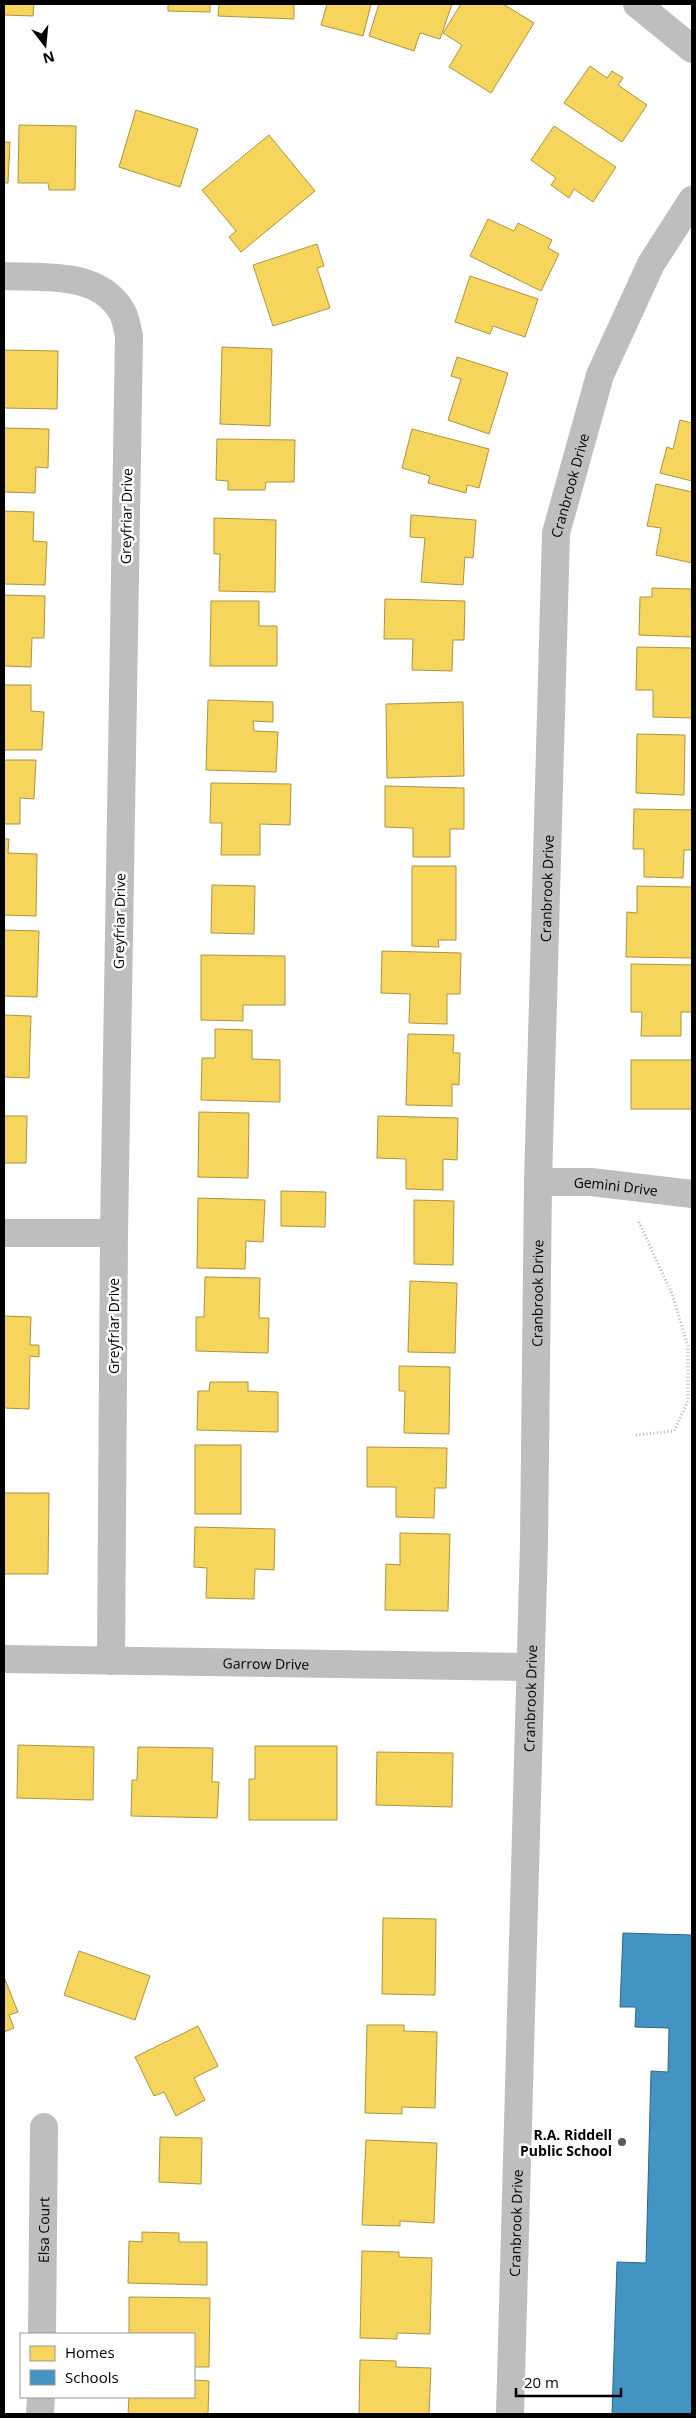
<svg xmlns="http://www.w3.org/2000/svg" width="696" height="2418" font-family="'Open Sans',sans-serif">
<style>
.homes{fill:#f6d55c;stroke:#ac9540}
.schools{fill:#4393c3;stroke:#2f6788}
.lines{fill:none;stroke-linecap:round;stroke-linejoin:round}
.path{stroke:#b9b9b9;stroke-width:3;stroke-dasharray:1 2.5;stroke-linecap:butt}
.minor{stroke:#bebebe;stroke-width:28}
.poi-dot{fill:#595959;stroke:#fff;stroke-width:2}
.labels{text-anchor:middle;dominant-baseline:central;stroke-width:5;stroke-linejoin:round;paint-order:stroke}
.street-label{font-size:14px;fill:#000;stroke:#fff}
.poi-label{font-size:14px;font-weight:bold;fill:#000;stroke:#fff;text-anchor:end}
</style>
<rect width="100%" height="100%" fill="#fff"/>
<g class="homes">
<polygon points="4,4 34,4 33,16 4,15"/>
<polygon points="168,4 210,4 210,12 168,11"/>
<polygon points="219,4 294,4 294,19 218,16"/>
<polygon points="327,4 371,4 363,36 321,25"/>
<polygon points="379,4 452,4 440,39 420,33 414,51 369,36"/>
<polygon points="461,4 503,4 534,23 491,93 449,67 462,45 443,33"/>
<polygon points="590,66 607,78 612,71 623,78 618,85 647,105 622,142 564,103"/>
<polygon points="136,110 198,129 180,187 119,167"/>
<polygon points="19,125 76,126 75,190 49,190 48,183 18,183"/>
<polygon points="554,126 616,167 593,202 574,189 569,198 551,185 556,178 531,160"/>
<polygon points="269,135 315,191 241,252 229,237 236,231 202,190"/>
<polygon points="4,142 10,142 8,183 4,183"/>
<polygon points="488,219 514,231 518,223 552,240 548,248 559,254 541,291 470,256"/>
<polygon points="317,244 324,266 317,268 330,308 273,326 253,265"/>
<polygon points="470,276 538,299 525,337 493,326 490,334 455,322"/>
<polygon points="222,347 272,349 270,426 220,424"/>
<polygon points="4,350 58,351 57,409 4,408"/>
<polygon points="457,357 508,373 489,434 448,420 461,379 451,376"/>
<polygon points="680,420 692,423 692,481 660,473 667,447 673,449"/>
<polygon points="4,428 49,429 48,468 36,467 35,493 4,492"/>
<polygon points="412,429 489,449 479,488 467,485 466,493 428,483 430,476 402,468"/>
<polygon points="217,439 295,440 294,482 266,482 265,490 228,490 228,481 216,480"/>
<polygon points="656,484 692,492 692,563 656,555 661,528 647,526"/>
<polygon points="4,511 34,512 33,541 47,542 45,585 4,584"/>
<polygon points="411,515 476,520 473,558 465,557 463,585 421,582 425,538 410,537"/>
<polygon points="214,518 276,520 275,592 219,591 220,554 214,554"/>
<polygon points="652,588 691,589 692,637 639,635 640,597 652,597"/>
<polygon points="4,595 45,596 44,638 32,638 31,667 4,666"/>
<polygon points="385,599 465,601 464,640 453,640 452,671 412,670 413,639 384,639"/>
<polygon points="211,601 259,601 259,626 277,626 277,666 210,666"/>
<polygon points="637,647 692,648 692,718 653,717 653,690 636,690"/>
<polygon points="4,685 31,685 31,711 44,712 42,750 4,750"/>
<polygon points="208,700 273,702 273,722 253,721 254,731 278,732 276,772 206,770"/>
<polygon points="463,702 464,776 387,778 386,704"/>
<polygon points="637,734 685,735 684,795 636,793"/>
<polygon points="4,760 36,760 34,799 20,798 20,824 4,824"/>
<polygon points="211,783 291,784 290,825 260,824 260,855 221,855 222,823 210,823"/>
<polygon points="385,786 464,788 464,829 450,829 450,857 413,857 413,828 385,827"/>
<polygon points="634,809 692,810 692,850 684,850 683,878 644,877 644,849 633,849"/>
<polygon points="4,839 9,839 8,853 37,854 36,916 4,915"/>
<polygon points="412,866 456,866 456,940 438,940 439,947 412,946"/>
<polygon points="212,885 255,886 254,934 211,933"/>
<polygon points="637,886 692,887 692,958 626,957 627,912 637,913"/>
<polygon points="4,930 39,931 37,997 4,996"/>
<polygon points="382,951 461,953 460,994 447,994 447,1024 409,1023 410,994 381,993"/>
<polygon points="201,955 285,956 285,1005 243,1005 243,1021 201,1020"/>
<polygon points="631,964 692,965 692,1012 681,1012 681,1036 641,1036 642,1012 631,1012"/>
<polygon points="4,1015 31,1016 29,1078 4,1077"/>
<polygon points="215,1029 252,1030 252,1059 280,1060 280,1102 201,1100 202,1058 215,1058"/>
<polygon points="408,1034 454,1035 453,1053 460,1053 459,1085 452,1084 452,1106 406,1105"/>
<rect x="631" y="1060" width="61" height="49"/>
<polygon points="199,1112 249,1113 248,1178 198,1177"/>
<polygon points="4,1116 27,1116 26,1163 4,1163"/>
<polygon points="378,1116 458,1118 457,1160 443,1159 443,1190 406,1189 406,1159 377,1158"/>
<polygon points="281,1191 326,1192 325,1227 281,1226"/>
<polygon points="198,1198 265,1200 263,1242 246,1241 245,1269 197,1268"/>
<polygon points="414,1200 454,1201 453,1265 414,1264"/>
<polygon points="205,1277 260,1278 259,1318 269,1318 268,1353 196,1351 196,1317 204,1317"/>
<polygon points="410,1281 457,1283 455,1353 408,1352"/>
<polygon points="4,1316 31,1317 30,1345 39,1345 39,1357 30,1356 29,1409 4,1408"/>
<polygon points="399,1366 450,1367 449,1434 404,1433 405,1391 399,1391"/>
<polygon points="210,1382 248,1382 248,1391 278,1392 278,1432 197,1430 198,1391 209,1391"/>
<rect x="195" y="1445" width="46" height="69"/>
<polygon points="367,1447 447,1448 446,1488 435,1488 434,1518 396,1517 396,1487 367,1487"/>
<polygon points="4,1493 49,1493 48,1574 4,1574"/>
<polygon points="195,1527 275,1529 274,1570 255,1569 254,1599 206,1598 207,1568 194,1567"/>
<polygon points="400,1533 450,1534 448,1611 385,1610 386,1564 400,1565"/>
<polygon points="18,1745 94,1747 93,1800 17,1798"/>
<polygon points="255,1746 337,1746 337,1820 249,1820 249,1779 255,1779"/>
<polygon points="138,1747 213,1748 212,1782 219,1782 217,1818 131,1816 132,1780 137,1780"/>
<polygon points="377,1752 453,1753 452,1807 376,1805"/>
<polygon points="383,1918 436,1919 435,1995 382,1994"/>
<polygon points="79,1951 150,1976 135,2020 64,1995"/>
<polygon points="4,1977 18,2012 9,2015 14,2028 4,2032"/>
<polygon points="367,2025 404,2025 404,2031 437,2032 435,2108 402,2107 402,2114 365,2113"/>
<polygon points="198,2026 218,2066 194,2078 205,2100 176,2116 164,2092 154,2096 135,2057"/>
<polygon points="160,2137 202,2138 201,2184 159,2182"/>
<polygon points="366,2140 437,2143 434,2223 400,2221 400,2226 362,2225"/>
<polygon points="142,2232 179,2233 179,2242 207,2242 207,2285 128,2283 129,2241 142,2242"/>
<polygon points="362,2251 399,2252 399,2257 432,2258 430,2334 397,2333 397,2339 360,2338"/>
<polygon points="129,2297 210,2298 209,2367 194,2367 194,2334 129,2334"/>
<polygon points="360,2360 396,2361 396,2367 431,2368 429,2414 359,2414"/>
<polygon points="194,2380 209,2381 208,2414 128,2414 129,2397 194,2397"/>
</g>
<polygon class="schools" points="623,1933 692,1935 692,2414 612,2414 617,2262 646,2263 651,2071 668,2072 669,2028 635,2027 636,2007 620,2007"/>
<g class="lines">
<polyline class="path" points="636,1435 674,1431 688,1401 688,1346 672,1294 638,1220"/>
<g class="minor">
<polyline points="637,4 692,49"/>
<path d="M4 276C43 278 97 271 121 310 126 317 127 328 129 336L114 1233 111 1661"/>
<path id="s1" d="M538 1182H591L692 1194"/>
<polyline points="4,1233 114,1233"/>
<path id="s2" d="M4 1659 530 1667"/>
<path id="s3" d="M42 2334 44 2127"/>
<polyline points="40,2414 41,2397"/>
<path id="s4" d="M510 2414 534 1543 538 1182 556 533 600 375 651 264 692 200"/>
</g>
</g>
<circle class="poi-dot" cx="622" cy="2142" r="5"/>
<g class="labels">
<g class="street-label">
<text stroke="none"><textPath href="#s4" startOffset="1931">Cranbrook Drive</textPath></text>
<text transform="translate(126 516) rotate(-89)">Greyfriar Drive</text>
<text stroke="none"><textPath href="#s4" startOffset="1526">Cranbrook Drive</textPath></text>
<text transform="translate(119 921) rotate(-89)">Greyfriar Drive</text>
<text stroke="none"><textPath href="#s1" startOffset="78">Gemini Drive</textPath></text>
<text stroke="none"><textPath href="#s4" startOffset="1121">Cranbrook Drive</textPath></text>
<text transform="translate(113 1326) rotate(-90)">Greyfriar Drive</text>
<text stroke="none"><textPath href="#s2" startOffset="262">Garrow Drive</textPath></text>
<text stroke="none"><textPath href="#s4" startOffset="716">Cranbrook Drive</textPath></text>
<text stroke="none"><textPath href="#s4" startOffset="191">Cranbrook Drive</textPath></text>
<text stroke="none"><textPath href="#s3" startOffset="104">Elsa Court</textPath></text>
</g>
<g class="poi-label">
<text x="612" y="2134">R.A. Riddell<tspan x="612" dy="16">Public School</tspan></text>
</g>
</g>
<rect width="696" height="2418" fill="none" stroke="#000000" stroke-width="10"/>
<rect x="20" y="2333" width="175" height="65" fill="#ffffff" stroke="#999999"/>
<rect x="30" y="2346" width="25" height="15" fill="#f6d55c" stroke="#999999"/>
<text x="65" y="2358" font-size="15" fill="#000000">Homes</text>
<rect x="30" y="2370" width="25" height="15" fill="#4393c3" stroke="#999999"/>
<text x="65" y="2383" font-size="15" fill="#000000">Schools</text>
<g transform="translate(45 45) rotate(164)" stroke="#ffffff" stroke-width="4" paint-order="stroke">
<path d="M0-4L9 19L0 12L-9 19Z" fill="#000000"/>
<text y="-8" font-size="14" font-weight="bold" text-anchor="middle" fill="#000000">N</text>
</g>
<path d="M516 2388v8h105v-8" fill="none" stroke="#000000" stroke-width="2.5"/>
<text x="524" y="2388" font-size="15" fill="#000000" stroke="#ffffff" stroke-width="4" paint-order="stroke">20 m</text>
</svg>
